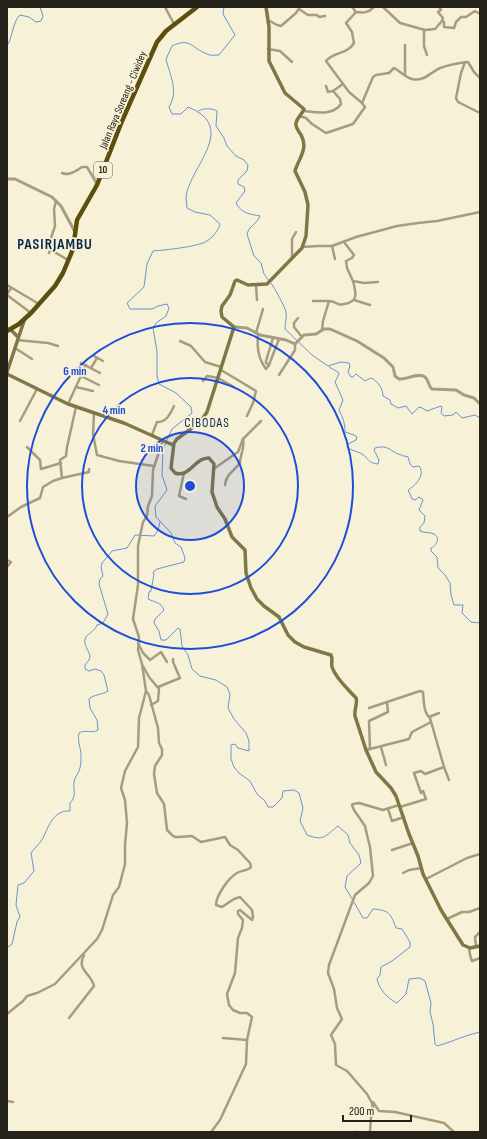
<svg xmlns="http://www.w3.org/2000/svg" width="487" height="1139" font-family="'Sofia Sans Condensed',sans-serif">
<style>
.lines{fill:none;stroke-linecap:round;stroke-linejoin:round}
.stream{stroke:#6895d0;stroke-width:1}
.minor{stroke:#a59e7e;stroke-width:2.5}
.tertiary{stroke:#a59e7e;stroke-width:3}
.secondary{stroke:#817746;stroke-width:3.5}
.trunk{stroke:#5c4e0c;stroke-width:4.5}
.ring{fill:none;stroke:#1d4ed8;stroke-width:2}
.labels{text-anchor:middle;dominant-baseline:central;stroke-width:3.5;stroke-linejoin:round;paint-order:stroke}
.shield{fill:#f7f1d8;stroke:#636052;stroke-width:1}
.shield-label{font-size:10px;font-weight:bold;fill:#242219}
.street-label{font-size:11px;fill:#242219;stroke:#f7f1d8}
.quarter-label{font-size:13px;letter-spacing:1px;fill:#082950;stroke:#f7f1d8}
.district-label{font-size:15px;font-weight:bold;letter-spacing:1px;fill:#082950;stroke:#f7f1d8}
.centre{fill:#1d4ed8;stroke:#f7f1d8;stroke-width:2}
.ring-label{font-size:12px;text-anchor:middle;font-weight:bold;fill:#1d4ed8;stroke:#f7f1d8;stroke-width:3.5;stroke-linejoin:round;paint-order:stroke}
</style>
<rect width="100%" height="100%" fill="#f7f1d8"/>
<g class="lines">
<g class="stream">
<path d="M7 46C13 37 12 23 20 15L29 17 36 22 41 21 43 16 40 7"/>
<path d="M198 111C203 108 212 108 217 111L216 126 224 138 227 146 236 156 244 160 248 165 247 171 238 180V184L244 187 245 191 236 203C242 214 250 214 260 216L258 220 249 229 247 234 254 256 261 263 264 274 269 281"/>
<path d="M271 283C274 287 286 309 286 312 287 317 285 323 285 329L312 355 328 366 341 362 349 363 350 366 348 372 351 377H353L356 374 365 381 371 378C378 381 383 389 383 396L390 400 391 404 398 408 406 406 412 414 419 407 422 408 427 411 441 406 442 407 441 413 444 416 453 415 456 412 462 418 475 415 480 418"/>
<path d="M329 367 338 372 339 374 335 382 343 400 339 410C343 418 345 423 345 432L354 435 357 437 356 440 348 444 347 447C352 451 357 451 362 454 369 458 367 463 378 464L379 460 374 450 375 448C389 444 390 452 401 455 403 456 405 456 408 457L410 464 413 467 419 466C426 475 415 486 408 490L412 499 415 500 419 497 423 500 419 510 425 516 424 523 420 527V531C424 533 430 532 434 534 441 538 436 546 431 548V551L437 557 438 568 445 575 450 583 451 595 454 605H463L462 613 471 622 480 623"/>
<path d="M167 440 172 429 192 413 191 407 176 393 159 384 157 376V351L153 328 156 323 166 316 169 308 167 304 158 306 152 309H130L127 303 144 287 147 264 153 251C165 250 197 247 207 241 212 238 219 230 220 224L210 215 195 212 187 208C187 205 186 201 186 198 188 168 240 128 188 107L181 114H172L169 107C179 91 170 76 166 59L172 46C191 37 191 48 207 54 210 56 215 55 219 55L235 35 223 14 224 7"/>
<path d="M166 443 163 450 162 475 167 490 155 506 156 517 171 533 175 543 181 547 185 558 184 562 157 569 153 572 154 574 151 591 149 592 148 599C154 602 161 602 164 610L155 619 154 623 159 631 161 640H166L178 628 180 629 182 646 188 655 192 669 200 676 216 680 227 687 230 694 228 708 234 719 246 733 249 741V751L238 748 235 744 231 745V759L234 767 239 773 250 781 257 794 265 801 268 807H273L282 798 283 791 294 790 299 793 303 808 300 821 307 835C324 841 324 837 338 826L348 835 350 843 359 855 361 863 347 876 345 887 352 899"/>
<path d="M354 902 363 918H367L373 909C389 910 391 914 396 928L402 929 410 942V947L392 961 381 967 380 975 377 979C379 989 388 999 397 1003L406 994 409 979 420 978 425 981 431 1003 430 1012 433 1024 435 1044 437 1046C452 1042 465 1035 480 1032"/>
<path d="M7 948 12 944 17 922 20 917 16 905 18 885 24 883 34 871 31 853C34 848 40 844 43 838 49 825 54 810 70 811V803C77 796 73 790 74 782 75 776 79 773 80 768 81 764 81 759 81 755 81 748 77 742 79 733 85 729 92 734 98 730L97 720 90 708 89 699C94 694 102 695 108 691L104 675 101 671 95 669 89 671 85 669V665C86 663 88 662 89 660 93 654 83 647 85 639 87 633 94 633 97 625L103 623 108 614 99 584 100 579 103 576 101 567 102 563 112 551 127 548 135 535 154 536 158 530 160 522"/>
</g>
<g class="minor">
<polyline points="165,7 174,24"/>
<path d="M352 7 356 12C364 13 368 13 374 7"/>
<polyline points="383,7 400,23 425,30 435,29 442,21 444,22 444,27 454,28 456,22 461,17 466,17 475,11 480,14"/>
<polyline points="439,7 441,10 438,12 443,18 442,21"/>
<polyline points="299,9 308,15 317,15 319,17 325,16"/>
<path d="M356 12 346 23 352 32 354 43C347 55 334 51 326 61L349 92 362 103"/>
<polyline points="268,20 277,25 281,26 296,13 300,7"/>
<polyline points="424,30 424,46 427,55"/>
<polyline points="268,49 280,51 292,62"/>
<polyline points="465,62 461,73 456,98 458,102 480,113"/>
<polyline points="405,75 405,45"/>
<polyline points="326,86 328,92 333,91"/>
<path d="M304 111C315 112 333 116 341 104L340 99 333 91 343 84"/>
<path d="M299 116 306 118 312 124 326 133 353 124 365 107 362 103 373 77 376 75 389 73 394 68C400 71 405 77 412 79 424 82 431 72 440 68 448 65 459 63 468 62L474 72 480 78"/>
<path d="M62 173C69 176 76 171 82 167H87L97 184"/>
<polyline points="40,242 47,246 50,241"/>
<polyline points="344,242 354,255 352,258 346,261 347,268 353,281 364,283 378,282"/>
<polyline points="332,246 335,259"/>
<polyline points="302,247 318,246 332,246 356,237 397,226 418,223 437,221 480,212"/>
<polyline points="51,250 68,260"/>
<polyline points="49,253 53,244 50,241 55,226 54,209 56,201"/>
<polyline points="292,257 292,239 296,232"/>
<polyline points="7,285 39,304"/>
<polyline points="256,285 257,300"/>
<polyline points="7,294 11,288"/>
<polyline points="7,295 31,313"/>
<polyline points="354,300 370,305"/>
<polyline points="313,301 328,301"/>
<polyline points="298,318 294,323 294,327 302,337"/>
<path d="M322 330 323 321 329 301C333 301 334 302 338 304 339 305 343 304 344 304 359 302 356 293 353 281"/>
<polyline points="256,333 263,309"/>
<path d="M258 335C257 348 258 358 266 369L269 365"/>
<polyline points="273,338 266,361 266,363 269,365 279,339"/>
<polyline points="17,340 48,343 58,346"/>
<polyline points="180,341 191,346 205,362 221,367"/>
<polyline points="15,348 32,359"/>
<polyline points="94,356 103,361"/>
<polyline points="81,363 100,373"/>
<polyline points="91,368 97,358"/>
<polyline points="221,370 256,391 253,403 247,416"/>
<polyline points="279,375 295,350 295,343"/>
<polyline points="81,376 99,385"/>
<polyline points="218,378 234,387"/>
<polyline points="203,381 207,376 218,378"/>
<polyline points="76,387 93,391"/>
<polyline points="68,404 86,365"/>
<polyline points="94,413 93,434 97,455 119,461 154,466"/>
<polyline points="20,421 37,389"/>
<path d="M152 435 157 422C167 422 170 414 174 406"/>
<polyline points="27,447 40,460 41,469 61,463"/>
<polyline points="215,468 238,452 243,439 261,421"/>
<polyline points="184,473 179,496 186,499"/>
<polyline points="62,478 89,472 89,469"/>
<path d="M225 485C226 474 234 471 240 463 240 455 245 448 243 439"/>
<polyline points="7,517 21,507 40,498 43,487 53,481 62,478 60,460 66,456 67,447 76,407"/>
<polyline points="7,560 11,562 7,567"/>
<polyline points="138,643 143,653 150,660 161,652 167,662"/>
<polyline points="143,666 149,677 159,689 158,701 151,705"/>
<polyline points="158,687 180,678 173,662 173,659"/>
<path d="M146 691 149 695 158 728 159 743 162 749V755L155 766 154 774 157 793 164 804 167 830 172 835 175 837H179L192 836 201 842 225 837 230 845 238 850 250 863 251 867C248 871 242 870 237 873 228 878 216 896 216 905L222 907 234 899 240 897 252 910 253 917 252 920 240 910 238 911V914L243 920 242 928 238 938 235 973 227 994 229 1005 233 1010 240 1013H247L252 1017 247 1040 246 1064 220 1120 211 1132"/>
<path d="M369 708 420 691 423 692C424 700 423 712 430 718L444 767 425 774 421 771 414 773 421 793 423 791 426 799 400 807"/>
<polyline points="429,717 439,713"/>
<polyline points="381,747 386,765"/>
<polyline points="370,749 369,721 388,712 387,703"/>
<polyline points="366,750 409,739 412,732 431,722"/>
<polyline points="444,767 449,780"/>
<polyline points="388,809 392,821 404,817"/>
<polyline points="392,850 413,843"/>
<polyline points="403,873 409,870 421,868"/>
<polyline points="426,879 467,858 480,854"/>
<polyline points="447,919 462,912 469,912 480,908"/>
<polyline points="476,947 475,937 480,932"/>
<polyline points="469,948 470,955 472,961 480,958"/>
<polyline points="7,1014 23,1001 27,996 37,993 55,984 97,939 102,930 113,895 119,887 125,864 125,845 127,823 125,800 121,788 125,771 138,747 139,718 146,691 142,664 138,650 139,637 133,619 138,585 138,546 143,522 147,516 148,506 152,496 153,470 163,440"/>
<path d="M69 1018 94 986C91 973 76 970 84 955"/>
<polyline points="223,1038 247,1040"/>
<polyline points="7,1101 13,1102"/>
<polyline points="373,1102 379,1111 395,1112 444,1123 454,1132"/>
<polyline points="353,1132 357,1132"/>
<polyline points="370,1132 371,1117 373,1108 372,1103 367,1094 347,1071 336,1065 335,1044 331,1035 342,1019 337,1008 334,989 328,973 329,965 355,895 369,883 373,876 370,847 367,835 365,826 354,810 352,805 353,804 359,803 383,810 399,805"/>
</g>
<g class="tertiary">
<polyline points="7,179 15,179 52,197 61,206 75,232"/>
<path d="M234 327 247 328 260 335 286 340 295 344 304 335 316 334 324 329H330L357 341 384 358 393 367 395 376 399 379C406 380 418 372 425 377 429 380 428 386 432 389L456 390 464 395 474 398 480 404"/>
</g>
<g class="secondary">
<path d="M266 7 269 27V61L285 93 304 109C302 115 297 117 296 123 295 130 300 131 302 137 308 149 298 160 295 171L305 192 308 205 306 236 302 248 267 284 248 285 237 280 235 281 230 295 222 306 221 311 222 317 234 327 207 412 203 418 196 425 177 439 174 443 171 468 175 473C190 478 195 457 209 458L214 464 212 492 217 507 225 519 232 537 245 550 246 573 251 588 257 599 264 606 279 617 288 635 295 642 304 647 331 655C333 659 331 663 332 667 336 679 348 689 356 698 358 703 354 709 355 716L366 750 376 772 391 788 396 796 409 834 418 856 423 874 441 910 463 945 470 948 480 946"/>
<polyline points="10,329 18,337"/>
<polyline points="7,372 24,321"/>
<polyline points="7,374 68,404 124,423 173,445"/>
</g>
<polyline class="trunk" points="7,331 19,324 31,313 55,286 63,273 73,249 77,220 97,185 122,121 157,42 166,31 197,7"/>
</g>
<circle cx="190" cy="486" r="54" fill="#1d4ed8" fill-opacity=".12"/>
<g class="ring">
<circle cx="190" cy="486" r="54"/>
<circle cx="190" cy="486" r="108"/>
<circle cx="190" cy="486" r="163"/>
</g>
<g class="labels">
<rect class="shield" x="94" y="162" width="18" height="16" rx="3"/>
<g class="shield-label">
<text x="103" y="170">10</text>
</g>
<g class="street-label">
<text transform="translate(123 100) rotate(-67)">Jalan Raya Soreang - Ciwidey</text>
</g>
<g class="quarter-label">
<text x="207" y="423">CIBODAS</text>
</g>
<g class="district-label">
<text x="55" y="244">PASIRJAMBU</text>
</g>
</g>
<circle cx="190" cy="486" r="6" class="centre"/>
<g class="ring-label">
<text x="75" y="375">6 min</text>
<text x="114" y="414">4 min</text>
<text x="152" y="452">2 min</text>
</g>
<rect width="487" height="1139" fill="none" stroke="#242219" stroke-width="16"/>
<path d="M343 1115v6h68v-6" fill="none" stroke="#242219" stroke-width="2"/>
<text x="349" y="1115" font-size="12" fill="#242219" stroke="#f7f1d8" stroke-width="3" paint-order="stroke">200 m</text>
</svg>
